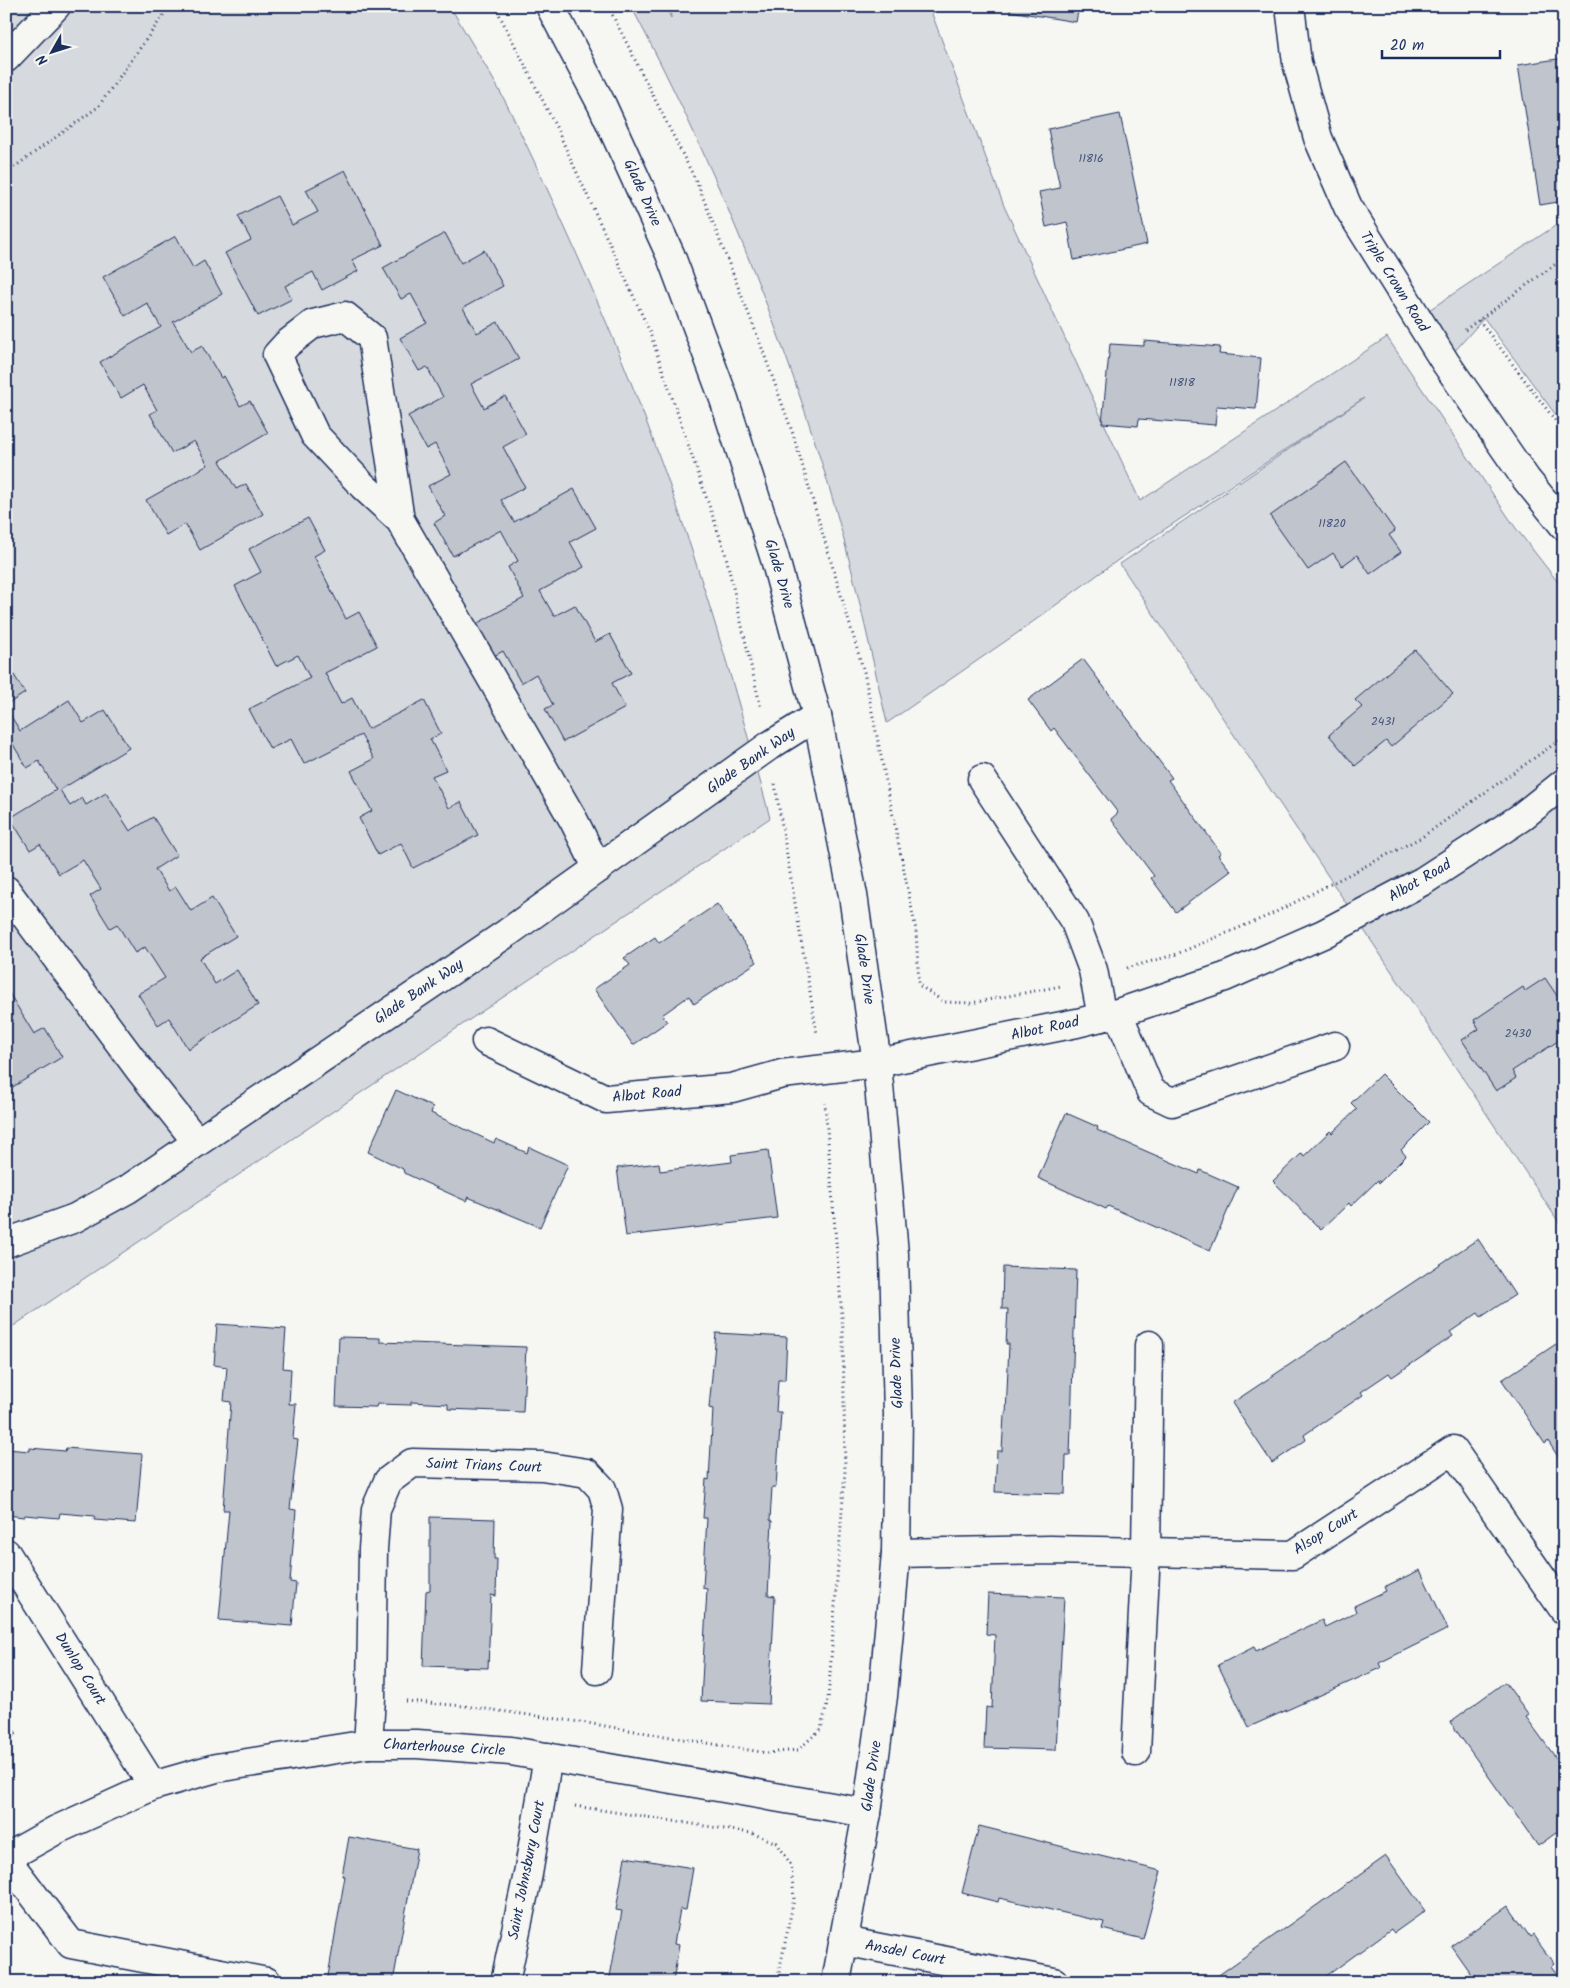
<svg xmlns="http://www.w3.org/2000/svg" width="1570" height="1988" font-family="Kalam,sans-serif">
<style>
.green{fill:#d6d9dd;stroke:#78849e}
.building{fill:#c0c4cd;stroke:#1b2f5e}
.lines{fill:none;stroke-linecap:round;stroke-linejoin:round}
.minor-casing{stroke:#1b2f5e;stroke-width:31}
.path{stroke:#1b2f5e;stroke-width:3;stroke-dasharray:1 4;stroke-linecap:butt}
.minor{stroke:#f6f6f2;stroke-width:28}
.labels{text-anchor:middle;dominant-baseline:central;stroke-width:4;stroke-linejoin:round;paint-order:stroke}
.number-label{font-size:12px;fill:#44547a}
.street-label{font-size:15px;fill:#1b2f5e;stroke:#f6f6f2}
</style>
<rect width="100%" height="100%" fill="#f6f6f2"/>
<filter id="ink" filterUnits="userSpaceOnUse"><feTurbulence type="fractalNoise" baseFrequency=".02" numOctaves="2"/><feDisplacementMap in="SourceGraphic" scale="10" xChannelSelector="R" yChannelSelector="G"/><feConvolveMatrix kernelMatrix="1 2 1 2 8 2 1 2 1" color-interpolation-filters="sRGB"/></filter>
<g filter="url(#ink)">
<g class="green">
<path d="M6 6H450C471 43 495 79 513 117 557 208 599 301 636 395 690 532 732 675 770 818L6 1331Z"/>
<path d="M631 6H665L671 18 670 6H929L1004 206 1140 501 1387 337 1515 527 1564 590V1230L1120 564 1364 398 1118 560 1016 634 887 723C868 640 851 558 826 477 776 314 711 157 631 6Z"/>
<polygon points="1564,220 1564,426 1484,318 1445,362 1417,318"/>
</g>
<g class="building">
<polygon points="1011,6 1079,6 1076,22 1010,11"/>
<polygon points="1564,58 1564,201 1540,205 1518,65"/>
<polygon points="1120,114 1147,244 1074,260 1067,222 1046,227 1039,192 1060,188 1048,129"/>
<polygon points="345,170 383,245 352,260 358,271 322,290 313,272 285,286 292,299 258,316 225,253 251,240 238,216 277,196 292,225 318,212 306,190"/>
<polygon points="445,233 461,263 484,250 503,286 463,308 477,333 498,322 519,359 471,384 484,408 505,396 526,434 503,447 525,487 501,500 514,522 574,489 596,528 570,542 584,567 540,591 554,616 575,605 595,642 610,634 631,673 612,683 625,708 563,742 545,709 553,705 536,674 521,683 503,651 494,656 476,624 524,598 508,567 518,561 501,530 453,556 434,523 445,516 428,486 451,474 435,444 426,449 408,416 443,397 427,367 419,371 400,338 427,323 411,294 401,299 383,268"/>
<polygon points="176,236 193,268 204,261 222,294 173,322 191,352 202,346 221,378 224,376 240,406 250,401 268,433 220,461 236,489 246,484 263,514 200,550 185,524 166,535 146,500 208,465 194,441 172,453 150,414 157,410 143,385 121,398 100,362 161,327 147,303 125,316 103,277"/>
<polygon points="1144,341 1220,347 1219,354 1261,358 1256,409 1217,406 1215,425 1139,419 1138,426 1102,423 1110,344 1144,346"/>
<polygon points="1346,462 1395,531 1389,535 1401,552 1370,574 1357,555 1342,566 1333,553 1308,570 1270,516"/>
<polygon points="308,518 325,550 314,556 346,619 359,612 377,646 325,673 341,704 352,698 368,729 424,700 441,734 430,739 446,770 432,776 449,808 461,802 478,835 413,868 401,843 378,855 359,818 372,811 351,771 374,759 361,735 304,764 291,739 270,749 249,709 310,678 298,655 276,666 235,586 261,572 249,549"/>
<polygon points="1415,650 1453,694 1391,747 1386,741 1355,766 1329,735 1362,707 1355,700"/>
<polygon points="1083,659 1172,778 1168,780 1221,853 1218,855 1231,871 1176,912 1151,878 1154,876 1111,819 1118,813 1054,728 1051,731 1028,700"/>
<polygon points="6,662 25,693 6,705"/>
<polygon points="69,700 83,723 105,710 129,748 60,790 70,806 82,798 86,805 106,793 130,831 153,817 177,855 155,869 169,891 176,887 191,911 212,898 236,936 200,958 215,984 237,970 258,1005 188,1049 169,1018 158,1025 138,994 165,978 145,947 135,953 117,924 110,928 90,896 101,889 83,860 59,874 40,844 30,850 10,818 56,790 39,761 27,768 8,736 6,736 6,708 20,731"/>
<polygon points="717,904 757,962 694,1004 689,996 662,1015 667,1022 633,1045 594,989 630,965 624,958 655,937 659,943"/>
<polygon points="1545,978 1564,1006 1564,1037 1512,1071 1516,1078 1496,1091 1462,1040 1479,1029 1474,1020 1523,987 1525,991"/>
<polygon points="6,988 34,1034 45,1028 62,1057 6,1091"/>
<polygon points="1381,1074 1429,1122 1401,1150 1406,1156 1379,1183 1378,1180 1351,1206 1349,1203 1321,1230 1273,1181 1302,1153 1304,1156 1330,1131 1332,1133 1357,1109 1351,1103"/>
<polygon points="396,1090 433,1107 431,1113 494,1143 496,1139 527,1153 529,1147 568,1165 540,1227 468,1197 466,1201 404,1173 403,1169 368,1152"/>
<polygon points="1066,1113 1098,1127 1097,1130 1199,1174 1200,1170 1238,1187 1210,1251 1108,1206 1106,1209 1038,1178"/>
<polygon points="768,1150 777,1218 626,1236 617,1168 659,1163 660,1171 732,1162 731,1155"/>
<polygon points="1478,1239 1515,1295 1481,1317 1478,1313 1450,1332 1453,1336 1392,1377 1389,1373 1361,1392 1363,1395 1304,1435 1306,1440 1272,1463 1232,1403"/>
<polygon points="1003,1267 1076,1270 1070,1455 1066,1455 1065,1494 995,1492 997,1451 1002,1451 1004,1415 1006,1415 1009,1344 1006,1344 1008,1309 1002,1309"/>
<polygon points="217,1324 286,1329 283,1368 291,1369 289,1404 296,1404 293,1439 298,1440 290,1509 296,1510 290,1582 296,1583 292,1626 219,1620 229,1510 223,1510 231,1402 224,1401 227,1367 214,1365"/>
<polygon points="716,1333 787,1337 785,1380 778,1380 776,1412 781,1412 776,1487 772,1487 770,1520 772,1521 768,1595 775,1596 769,1704 701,1701 707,1589 703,1588 707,1518 703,1518 706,1479 709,1480 713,1409 709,1408"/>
<polygon points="339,1337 380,1338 380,1342 526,1347 523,1412 448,1409 448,1404 411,1402 411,1405 377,1404 376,1407 336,1406"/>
<polygon points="1556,1344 1564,1355 1564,1466 1548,1441 1545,1444 1502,1380"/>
<polygon points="30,1448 65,1451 66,1448 142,1454 136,1523 94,1520 95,1516 60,1513 59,1518 25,1515 24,1517 6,1515 6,1449 30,1451"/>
<polygon points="430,1517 495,1519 494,1559 497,1559 496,1596 491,1595 488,1668 423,1666 426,1591 430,1590"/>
<polygon points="1420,1570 1448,1629 1379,1663 1381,1668 1249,1727 1218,1665 1254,1647 1256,1651 1322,1620 1325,1627 1356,1612 1354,1606 1386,1591 1384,1587"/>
<polygon points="988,1594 1064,1597 1056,1750 984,1748 986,1707 992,1708 995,1635 986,1634"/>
<polygon points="1505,1682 1529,1715 1526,1717 1564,1769 1564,1827 1538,1846 1450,1722"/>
<polygon points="6,1718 17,1734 6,1741"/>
<polygon points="979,1826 1161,1871 1143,1939 1102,1929 1104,1922 999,1898 998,1902 962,1893"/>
<polygon points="349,1837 417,1849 393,1982 327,1982 345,1876 342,1876"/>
<polygon points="1386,1856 1425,1911 1394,1933 1391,1929 1318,1982 1209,1982"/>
<polygon points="625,1857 693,1868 686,1910 680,1909 674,1944 679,1945 673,1982 609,1982 622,1911 616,1910"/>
<polygon points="1508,1906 1530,1937 1533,1935 1554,1964 1551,1967 1562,1982 1487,1982 1482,1975 1475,1980 1451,1946"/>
</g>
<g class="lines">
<g class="minor-casing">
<g id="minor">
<polyline points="550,6 602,105 670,254 724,399 775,559 817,716 853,895 877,1063 894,1254 898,1416 896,1553 883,1696 867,1813 836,1982"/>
<polyline points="1290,6 1297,63 1318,138 1348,207 1445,362 1526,479 1564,526"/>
<polyline points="6,58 56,6"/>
<polyline points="400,520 372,338 345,316 313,324 287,344 277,355 315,435 363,486 400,520 574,821 598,869"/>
<polyline points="982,779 1075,922 1093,970 1102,1017"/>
<polyline points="6,890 139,1069 197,1142"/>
<polyline points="1118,1013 1151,1092 1172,1102 1335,1046"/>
<polyline points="486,1041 606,1099 732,1088 782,1074 877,1063 1077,1023 1118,1013 1225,977 1323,934 1423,881 1520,818 1564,783"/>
<polyline points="6,1243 75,1218 128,1189 507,933 769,746 817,716"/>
<polyline points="6,1553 153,1786"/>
<polyline points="896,1553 1050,1550 1293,1555 1453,1450 1564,1610"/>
<polyline points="368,1744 371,1698 373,1549 376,1509 388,1481 412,1463 542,1466 587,1473 602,1489 608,1509 597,1670"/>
<polyline points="1136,1752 1146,1552 1149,1345"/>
<polyline points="6,1858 56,1830 153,1786 216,1768 368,1744 417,1744 511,1751 867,1813"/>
<polyline points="6,1859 71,1944 267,1982"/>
<polyline points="844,1941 1054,1982"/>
<polyline points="505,1982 528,1874 548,1757"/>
</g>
</g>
<g class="path">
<polyline points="495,6 556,127 649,330 725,552 761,709"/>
<polyline points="608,6 698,185 759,340 793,434 864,672 916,930 919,985 944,1002 971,1003 1061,986"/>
<polyline points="6,173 98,107 170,6"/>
<polyline points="1479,320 1564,432"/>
<polyline points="1465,330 1564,258"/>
<polyline points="775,784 817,1034"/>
<polyline points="1127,968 1174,955 1270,915 1422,837 1564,737"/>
<polyline points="406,1701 464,1706 587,1723 767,1753 798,1750 821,1729 828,1700 845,1471 843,1330 825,1103"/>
<polyline points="575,1806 751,1833 777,1843 791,1865 794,1899 777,1982"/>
</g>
<use href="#minor" class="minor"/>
</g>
</g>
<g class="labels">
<g class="number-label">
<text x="1091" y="158">11816</text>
<text x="1182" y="382">11818</text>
<text x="1332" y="523">11820</text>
<text x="1383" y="721">2431</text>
<text x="1518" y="1033">2430</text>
</g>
<g class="street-label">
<text transform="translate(642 193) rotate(66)">Glade Drive</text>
<text transform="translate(1394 282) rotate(58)">Triple Crown Road</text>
<text transform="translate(779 574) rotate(74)">Glade Drive</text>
<text transform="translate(751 761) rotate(-35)">Glade Bank Way</text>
<text transform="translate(1420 881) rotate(-30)">Albot Road</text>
<text transform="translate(864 969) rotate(82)">Glade Drive</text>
<text transform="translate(419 992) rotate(-34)">Glade Bank Way</text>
<text transform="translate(1045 1029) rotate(-12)">Albot Road</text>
<text transform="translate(647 1095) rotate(-5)">Albot Road</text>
<text transform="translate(897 1373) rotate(-92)">Glade Drive</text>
<text transform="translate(484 1466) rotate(2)">Saint Trians Court</text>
<text transform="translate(1326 1532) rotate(-32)">Alsop Court</text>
<text transform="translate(80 1669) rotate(58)">Dunlop Court</text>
<text transform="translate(444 1748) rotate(3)">Charterhouse Circle</text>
<text transform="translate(872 1776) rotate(-82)">Glade Drive</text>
<text transform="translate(527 1870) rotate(-79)">Saint Johnsbury Court</text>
<text transform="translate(905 1953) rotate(11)">Ansdel Court</text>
</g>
</g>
<rect width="1570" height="1988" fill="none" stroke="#f6f6f2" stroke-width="25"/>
<rect x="12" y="12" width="1545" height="1963" fill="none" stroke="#1b2f5e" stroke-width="2" filter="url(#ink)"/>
<g transform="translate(52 52) rotate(231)" stroke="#f6f6f2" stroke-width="4" paint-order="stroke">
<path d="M0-4L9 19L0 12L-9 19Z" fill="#1b2f5e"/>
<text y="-8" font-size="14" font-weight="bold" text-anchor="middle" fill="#1b2f5e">N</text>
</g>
<path d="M1382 50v8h118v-8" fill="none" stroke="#1b2f5e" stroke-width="2.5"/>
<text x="1390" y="50" font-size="15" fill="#1b2f5e" stroke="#f6f6f2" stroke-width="4" paint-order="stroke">20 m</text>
</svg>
